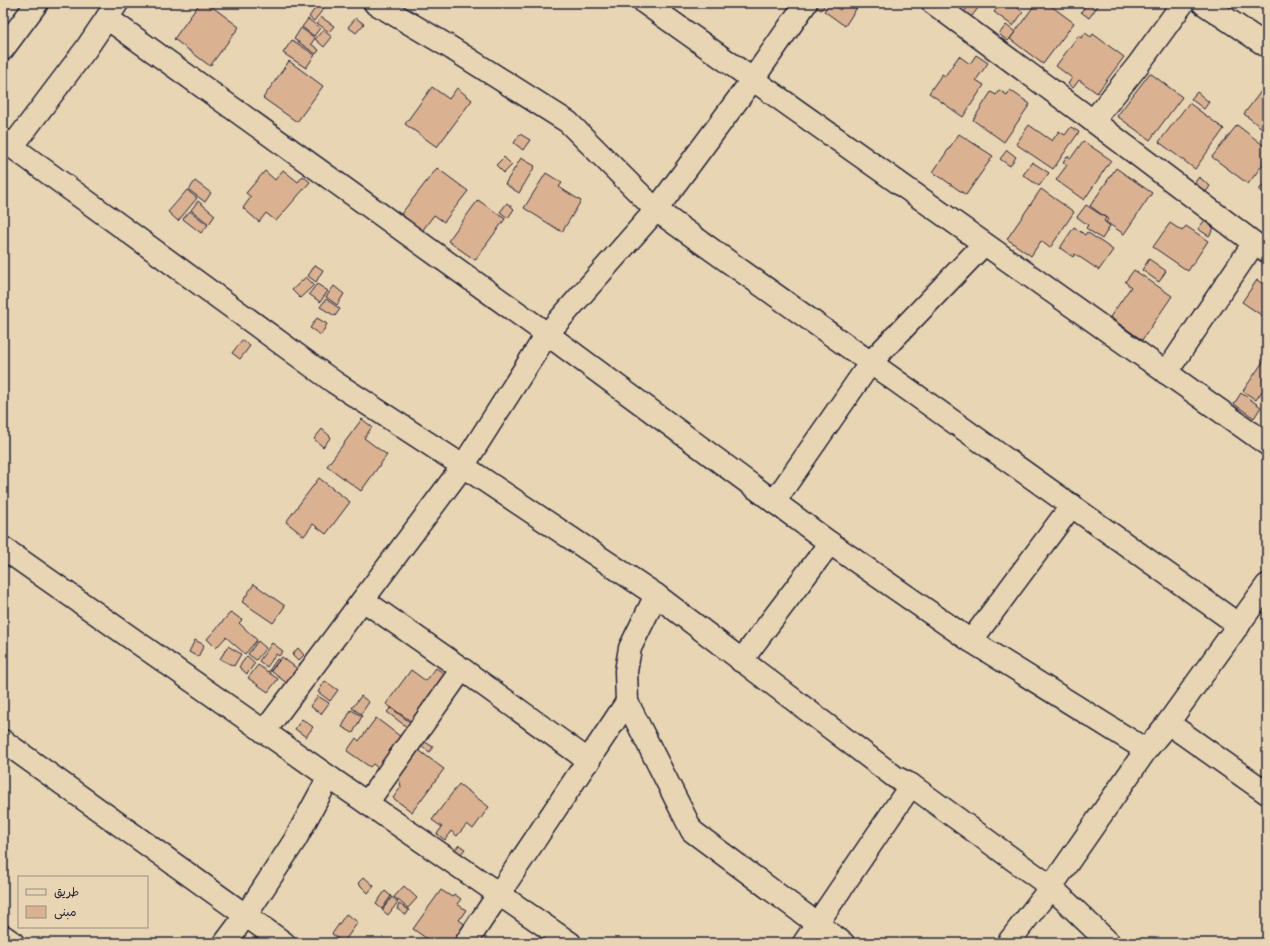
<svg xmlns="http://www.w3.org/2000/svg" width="1270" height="946" font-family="Sriracha,'Playpen Sans Arabic',sans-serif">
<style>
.building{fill:#dab291;stroke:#22223b}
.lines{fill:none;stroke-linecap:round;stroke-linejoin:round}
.street-casing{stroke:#22223b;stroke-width:25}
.secondary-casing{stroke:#22223b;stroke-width:25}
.street{stroke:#e8d5b3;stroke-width:22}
.secondary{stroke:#e8d5b3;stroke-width:22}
</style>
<rect width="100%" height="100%" fill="#e8d5b3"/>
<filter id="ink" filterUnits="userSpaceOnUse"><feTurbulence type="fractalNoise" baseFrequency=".025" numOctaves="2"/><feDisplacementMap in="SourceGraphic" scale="8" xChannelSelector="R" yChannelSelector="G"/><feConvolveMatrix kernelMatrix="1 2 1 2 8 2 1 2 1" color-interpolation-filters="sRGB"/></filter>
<g filter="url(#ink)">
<g class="building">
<polygon points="200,3 207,3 239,27 210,66 174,39"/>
<polygon points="813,3 826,3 821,10 812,5"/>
<polygon points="830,3 840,10 844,4 848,7 851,3 854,3 858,6 845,26 824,11"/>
<polygon points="971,3 982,3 968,21 961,16"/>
<polygon points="1001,3 1011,3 1023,12 1013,26 994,12"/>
<polygon points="1036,3 1047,3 1074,23 1043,64 1010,39"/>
<polygon points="1088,3 1100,3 1089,18 1081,12"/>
<polygon points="318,4 324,8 314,21 309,17"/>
<polygon points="321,17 334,26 329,32 317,23"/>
<polygon points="356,18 364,24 356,33 348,27"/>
<polygon points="308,19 320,28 314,36 302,27"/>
<polygon points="1006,25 1015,32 1008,41 999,34"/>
<polygon points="301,28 315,38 311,44 319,50 316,54 294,39"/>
<polygon points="323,30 332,37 324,47 315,39"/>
<polygon points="1085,33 1091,37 1093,34 1124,57 1097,93 1079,80 1073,88 1068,84 1072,78 1056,66 1078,36 1081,38"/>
<polygon points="292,40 315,55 306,68 283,53"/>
<polygon points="976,55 988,63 976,80 984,85 963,117 929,93 942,74 945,76 959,56 970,64"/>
<polygon points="289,61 323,86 297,122 263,98"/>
<polygon points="1150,73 1182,97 1150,140 1117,116"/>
<polygon points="1265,86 1267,87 1267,132 1244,114"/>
<polygon points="432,87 449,99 457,88 472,100 437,147 405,124"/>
<polygon points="999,90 1007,95 1010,90 1030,104 1004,142 973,120 991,92 996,95"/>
<polygon points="1197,92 1209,102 1204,109 1191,99"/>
<polygon points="1189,103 1224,129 1195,169 1159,142"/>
<polygon points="1029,125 1052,141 1059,131 1065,135 1071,127 1079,132 1053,169 1016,144"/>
<polygon points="1237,125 1267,148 1267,159 1248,184 1212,157"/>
<polygon points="520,134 530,140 523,150 514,143"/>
<polygon points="959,134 993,156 966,195 933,172"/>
<polygon points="1083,141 1111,160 1084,200 1056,180 1067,165 1063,162 1067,156 1071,158"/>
<polygon points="1007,150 1016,157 1010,166 1000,159"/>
<polygon points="504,157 512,165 504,173 496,165"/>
<polygon points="521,158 535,166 519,193 505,184"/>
<polygon points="1032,162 1049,173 1039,186 1023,175"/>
<polygon points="437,168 468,191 444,222 434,215 422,231 401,214"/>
<polygon points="1116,168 1152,193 1124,234 1106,222 1108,219 1090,206"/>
<polygon points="283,170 298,182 303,176 310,182 276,221 266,213 259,222 243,208 251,197 246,193 265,171 275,180"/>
<polygon points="546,173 562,183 559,187 581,201 562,232 524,208"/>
<polygon points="1199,177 1210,186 1204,195 1192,186"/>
<polygon points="1267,179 1267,196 1259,190"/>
<polygon points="195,181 211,193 205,202 189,190"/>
<polygon points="1041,189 1074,212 1050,248 1041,241 1031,256 1007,239"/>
<polygon points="187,190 197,198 178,221 168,212"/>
<polygon points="478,200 505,219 475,260 448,241"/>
<polygon points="198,201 215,215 209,224 191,210"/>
<polygon points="507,203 514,209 508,218 500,212"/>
<polygon points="1086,205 1106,218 1104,221 1110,226 1102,239 1086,228 1088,225 1077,217"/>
<polygon points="190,211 208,225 201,233 183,219"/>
<polygon points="1204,221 1214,228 1209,236 1198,229"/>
<polygon points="1170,223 1182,231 1186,226 1208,241 1188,271 1153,247"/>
<polygon points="1074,227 1085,235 1087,232 1113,250 1099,270 1075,254 1073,257 1060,248"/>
<polygon points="1149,259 1166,271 1159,282 1142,270"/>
<polygon points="315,265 323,270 316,282 308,276"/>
<polygon points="1134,270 1172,296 1142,340 1110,317 1131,287 1125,282"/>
<polygon points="306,277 314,285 300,298 292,290"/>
<polygon points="1257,280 1267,287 1267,319 1242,302"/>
<polygon points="317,284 328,291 320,302 309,294"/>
<polygon points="334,286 344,294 337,305 326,297"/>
<polygon points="326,299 340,309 335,316 320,307"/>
<polygon points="317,318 327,324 321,335 310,328"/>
<polygon points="242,340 250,346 240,359 232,353"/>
<polygon points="1267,356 1267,384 1256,400 1243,391"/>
<polygon points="1241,393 1261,407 1254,418 1234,404"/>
<polygon points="362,419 372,427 364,438 387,455 361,491 327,466"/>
<polygon points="322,429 331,437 323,447 314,439"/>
<polygon points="319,478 350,502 326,534 313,524 304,536 286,522"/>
<polygon points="254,584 285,606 273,623 242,602"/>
<polygon points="231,612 242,620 239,623 257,640 245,654 226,637 216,648 207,639"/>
<polygon points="195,640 204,645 198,657 189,652"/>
<polygon points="258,641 266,648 256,660 248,654"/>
<polygon points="272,643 283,651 279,656 276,654 267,667 259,661"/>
<polygon points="228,646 241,654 234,666 220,659"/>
<polygon points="298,648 304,655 298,661 292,655"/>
<polygon points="247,656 255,663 247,674 239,667"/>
<polygon points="282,657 299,670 288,684 271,671"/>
<polygon points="277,659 279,660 269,673 278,679 268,692 248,678 258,665 268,672"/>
<polygon points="436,668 452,679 418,726 386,704 411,670 426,681"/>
<polygon points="325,681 338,690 330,701 318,692"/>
<polygon points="318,696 329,703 321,714 310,706"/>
<polygon points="361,696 369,702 361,714 352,708"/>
<polygon points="391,708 415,726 412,731 387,712"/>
<polygon points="351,710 362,716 353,733 342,727"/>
<polygon points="376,718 405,740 383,772 373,764 370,767 347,751 356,738 359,741"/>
<polygon points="302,719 313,727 306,737 295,729"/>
<polygon points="416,736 433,747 430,752 412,741"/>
<polygon points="413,746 444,769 412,812 393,798 401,787 397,768"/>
<polygon points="459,784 489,807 473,829 467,824 457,836 451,831 445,840 437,834 442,827 432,820"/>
<polygon points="459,845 465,849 461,854 455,850"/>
<polygon points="364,877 374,886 368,893 358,883"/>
<polygon points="404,886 417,898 408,908 394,897"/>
<polygon points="441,890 452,897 454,894 461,899 457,904 466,910 459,920 467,926 458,939 456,938 452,943 433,943 413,929"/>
<polygon points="385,891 391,896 382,909 376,904"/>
<polygon points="392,897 398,902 388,915 382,910"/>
<polygon points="399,904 409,910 406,915 397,909"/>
<polygon points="346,914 358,922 343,943 332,934"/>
</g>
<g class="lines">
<g class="street-casing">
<g id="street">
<polyline points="375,3 448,46 568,122 656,210 1239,625"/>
<polyline points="645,3 1267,444"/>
<polyline points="933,3 1093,121 1254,243 1267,251"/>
<polyline points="1203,3 1267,46"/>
<polyline points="107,18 547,334 830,543 971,641 1146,750"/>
<polyline points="1093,121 1138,65 1183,3"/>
<polyline points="3,140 334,382 463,466 656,595 895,777 911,785 1051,887 1109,943"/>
<polyline points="12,147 86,49 117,3"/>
<polyline points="1166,373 1254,243"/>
<polyline points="774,502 871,362 984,244"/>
<polyline points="3,548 329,777 570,943"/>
<polyline points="656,595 630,648 626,671 627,702 692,831 843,943"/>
<polyline points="363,600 462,669 589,761"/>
<polyline points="971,641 1072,505"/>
<polyline points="741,661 830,543"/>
<polyline points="1168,723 1267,793"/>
<polyline points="264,732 463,466 547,334 656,210 753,79 806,3"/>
<polyline points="3,741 284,943"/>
<polyline points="367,803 462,669"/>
<polyline points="3,936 13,943"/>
<polyline points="225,943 246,915 295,840 329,777"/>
<polyline points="466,943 627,702"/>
<polyline points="804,943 911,785"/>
<polyline points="1008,943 1051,887 1146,750 1168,723 1267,585"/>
</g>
</g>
<g class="secondary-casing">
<polyline id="secondary" points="3,49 37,3"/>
</g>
<use href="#street" class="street"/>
<use href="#secondary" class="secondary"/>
</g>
</g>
<rect width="1270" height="946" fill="none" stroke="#e8d5b3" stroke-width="16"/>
<rect x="8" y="8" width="1254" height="930" fill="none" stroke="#22223b" stroke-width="1.5" filter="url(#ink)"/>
<rect x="18" y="876" width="130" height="52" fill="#e8d5b3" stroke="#998d83"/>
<rect x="26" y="889" width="20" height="6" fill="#e8d5b3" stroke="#998d83"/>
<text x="54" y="896" font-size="12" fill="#22223b">طريق</text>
<rect x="26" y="906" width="20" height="12" fill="#dab291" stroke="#998d83"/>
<text x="54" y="916" font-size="12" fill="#22223b">مبنى</text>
</svg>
